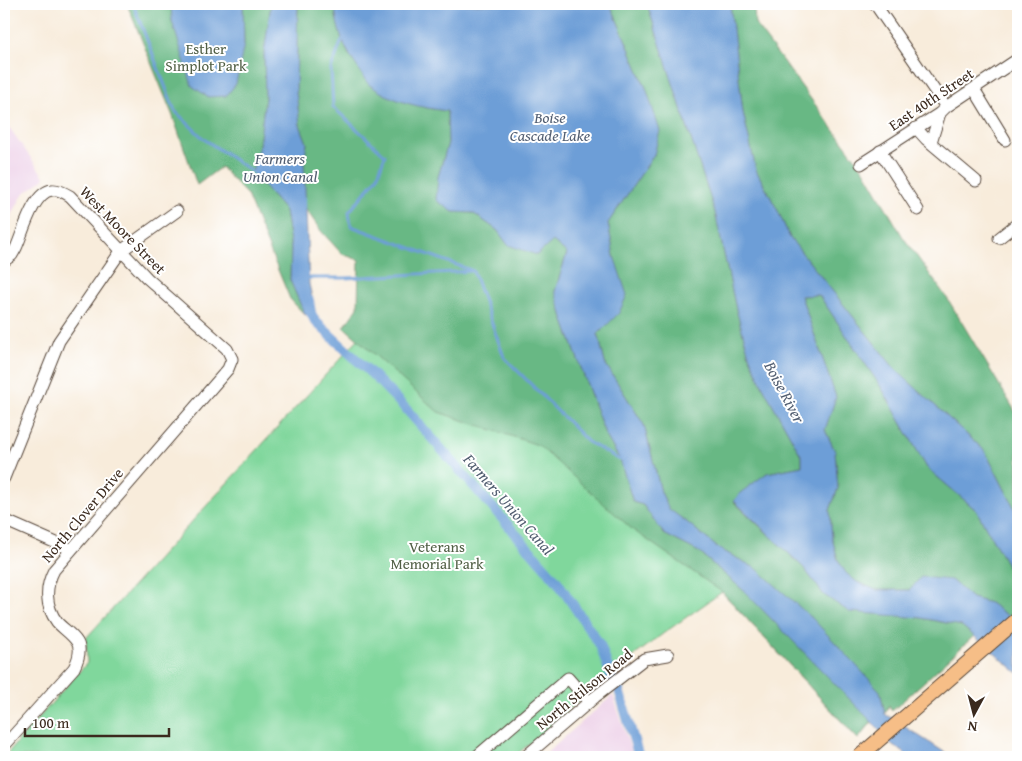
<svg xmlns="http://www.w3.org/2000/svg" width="1022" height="761" font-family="'Gentium Book Plus',serif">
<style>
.built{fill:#edd0e8}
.green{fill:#80d79c;stroke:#5e805d}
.forest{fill:#68b884;stroke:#527151}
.water{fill:#6d9ed7;stroke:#54647a}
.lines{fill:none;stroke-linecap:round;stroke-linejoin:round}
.stream{stroke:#6d9ed7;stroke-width:3}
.canal{stroke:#6d9ed7;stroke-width:10}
.minor-casing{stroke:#57473a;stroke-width:13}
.major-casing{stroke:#57473a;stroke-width:16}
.minor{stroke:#fff;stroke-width:11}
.major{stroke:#f6be87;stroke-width:14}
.labels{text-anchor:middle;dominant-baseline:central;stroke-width:4;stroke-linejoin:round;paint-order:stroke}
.park-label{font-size:15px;fill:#505e44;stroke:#fff}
.street-label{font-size:15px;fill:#3b2a1e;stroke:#fff}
.water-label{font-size:16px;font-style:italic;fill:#525e71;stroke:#fff}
</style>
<rect width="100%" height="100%" fill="#fff"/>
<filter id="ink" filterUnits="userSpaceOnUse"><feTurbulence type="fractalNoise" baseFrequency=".02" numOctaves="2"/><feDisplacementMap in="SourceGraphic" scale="10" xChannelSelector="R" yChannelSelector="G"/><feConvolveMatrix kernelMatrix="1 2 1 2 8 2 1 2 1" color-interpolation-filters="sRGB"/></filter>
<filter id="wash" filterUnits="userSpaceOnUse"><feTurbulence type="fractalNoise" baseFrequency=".0096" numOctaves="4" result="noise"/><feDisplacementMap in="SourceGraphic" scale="20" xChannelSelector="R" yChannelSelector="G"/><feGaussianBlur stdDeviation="1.12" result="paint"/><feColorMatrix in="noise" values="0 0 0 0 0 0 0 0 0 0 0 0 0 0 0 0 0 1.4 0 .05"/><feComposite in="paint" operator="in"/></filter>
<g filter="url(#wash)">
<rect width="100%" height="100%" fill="#f8ecdb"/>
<g class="built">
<polygon points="4,120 45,178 23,194 4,230"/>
<polygon points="613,695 633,757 542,757"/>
</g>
<polygon class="green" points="127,4 647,4 743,590 872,722 858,739 722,592 664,633 608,676 514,757 4,757 87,663 86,638 340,359 460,225"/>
<g class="forest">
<polygon points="127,4 171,4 172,21 182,51 244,44 243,4 271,4 264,53 265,98 259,146 252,173 285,211 291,248 290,280 305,315 290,299 247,195 221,167 197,185 172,114"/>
<polygon points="298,4 335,4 336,17 342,40 349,55 427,108 447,111 448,143 438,177 453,212 473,213 497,230 509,245 553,241 567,253 555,291 564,321 605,434 620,460 633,502 643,505 664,534 699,552 743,590 877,714 858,739 722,592 633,530 538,445 438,412 344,327 358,307 359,260 342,254 321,231 305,208 304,163 307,143 300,125 296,91"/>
<polygon points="610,4 647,4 715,212 736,309 749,355 763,387 802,457 802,466 767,473 734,502 803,567 824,595 921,618 962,626 974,636 892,711 889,705 885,714 880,691 757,569 718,548 688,523 668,509 661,492 644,425 605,363 598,333 619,313 614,256 608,223 654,155 646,88"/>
<polygon points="730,4 754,4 755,24 864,170 903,237 949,301 1018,416 1018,515 985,451 895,369 790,238 778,211 756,170 743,112"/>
<polygon points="819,295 881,387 927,468 976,510 1018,584 1018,623 990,603 972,598 951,580 910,590 876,590 857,582 845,573 838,560 832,538 830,510 838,488 835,451 825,430 836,397 801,296"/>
</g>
<g class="water">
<polygon points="171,4 243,4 244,44 236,84 226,96 208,97 192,86 172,21"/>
<polygon points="271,4 298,4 296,91 300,125 307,143 304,163 309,284 315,311 305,315 290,280 291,248 285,211 252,173 259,146 265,98 264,53"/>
<path d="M335 4H610L646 88 660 131 654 155 608 223 614 256 627 295 619 313 598 334 605 363 644 425 661 492 669 509 688 523 718 548 757 569 813 619 880 691 885 714 952 757H910L890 743 872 722 743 590 699 552 664 534 643 505 633 502 620 460 605 434 564 321 555 291 567 253 553 241 537 255 508 245 497 230 473 213 453 212 436 200 438 177 448 143 447 111C422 108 393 102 371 86 366 83 363 76 360 71 345 50 336 30 335 4Z"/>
<polygon points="647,4 730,4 743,112 756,170 778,211 790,238 895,369 985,451 1018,515 1018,584 976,510 927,468 881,387 819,295 801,296 836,397 825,430 835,451 838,488 830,510 832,538 838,560 846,573 857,582 876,590 910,590 921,577 951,580 972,598 990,603 1018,623 1018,673 962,626 921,618 849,612 824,595 803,567 734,501 740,493 767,473 802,466 802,457 763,387 749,355 736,309 715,212"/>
</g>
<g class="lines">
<g class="stream">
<polyline points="133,4 175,111 204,139 255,174"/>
<polyline points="342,40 331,69 333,107 385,155 377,178 349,212 351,226 473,271 504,357 588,442 620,460"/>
<polyline points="306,278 345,278 472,271"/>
</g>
<polyline class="canal" points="309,300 311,313 315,321 373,375 407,410 557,581 600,645 610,673 618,687 639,757"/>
</g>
</g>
<g filter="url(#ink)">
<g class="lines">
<g class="minor-casing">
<g id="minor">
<polyline points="875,4 946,107"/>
<polyline points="974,89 1005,140"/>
<polyline points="916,128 926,139 976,181"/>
<polyline points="931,142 940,113"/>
<polyline points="880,151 918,210"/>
<polyline points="861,164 940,113 946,107 1018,59"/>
<polyline points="999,238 1018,223"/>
<path d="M4 261 12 255 16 248C23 233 33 192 52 190 58 189 65 193 70 196L147 278 227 349 232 359 228 369 54 570C45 587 45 606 57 622 63 629 72 634 77 642 82 650 78 660 74 668L4 746"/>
<polyline points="4,478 59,341 121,251 177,211"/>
<polyline points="4,520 70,549"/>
<polyline points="476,757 568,678 589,702"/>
<polyline points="525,757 595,697 644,659 668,655"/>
</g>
</g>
<g class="major-casing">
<polyline id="major" points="859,757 1018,619"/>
</g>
<use href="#minor" class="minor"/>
<use href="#major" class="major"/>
</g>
</g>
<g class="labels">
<g class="park-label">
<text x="206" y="48">Esther<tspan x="206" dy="17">Simplot Park</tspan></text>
<text x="437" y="546">Veterans<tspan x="437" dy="17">Memorial Park</tspan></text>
</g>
<g class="street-label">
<text transform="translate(931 99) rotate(-34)">East 40th Street</text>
<text transform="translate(123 230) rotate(46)">West Moore Street</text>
<text transform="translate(82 515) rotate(-50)">North Clover Drive</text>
<text transform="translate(584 689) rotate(-39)">North Stilson Road</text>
</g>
<g class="water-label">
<text x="550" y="117">Boise<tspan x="550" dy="18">Cascade Lake</tspan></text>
<text x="280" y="158">Farmers<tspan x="280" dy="18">Union Canal</tspan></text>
<text transform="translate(785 392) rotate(62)">Boise River</text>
<text transform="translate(509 504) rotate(49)">Farmers Union Canal</text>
</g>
</g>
<rect width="1022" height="761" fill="none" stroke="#fff" stroke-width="20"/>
<g transform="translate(974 714) rotate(187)" stroke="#ffffff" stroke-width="4" paint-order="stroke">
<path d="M0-4L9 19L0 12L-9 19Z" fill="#3b2a1e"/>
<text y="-8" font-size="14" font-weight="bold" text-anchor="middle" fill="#3b2a1e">N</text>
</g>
<path d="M25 728v8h144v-8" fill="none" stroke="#3b2a1e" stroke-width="2.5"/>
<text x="32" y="728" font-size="15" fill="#3b2a1e" stroke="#ffffff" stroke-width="4" paint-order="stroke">100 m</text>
</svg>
